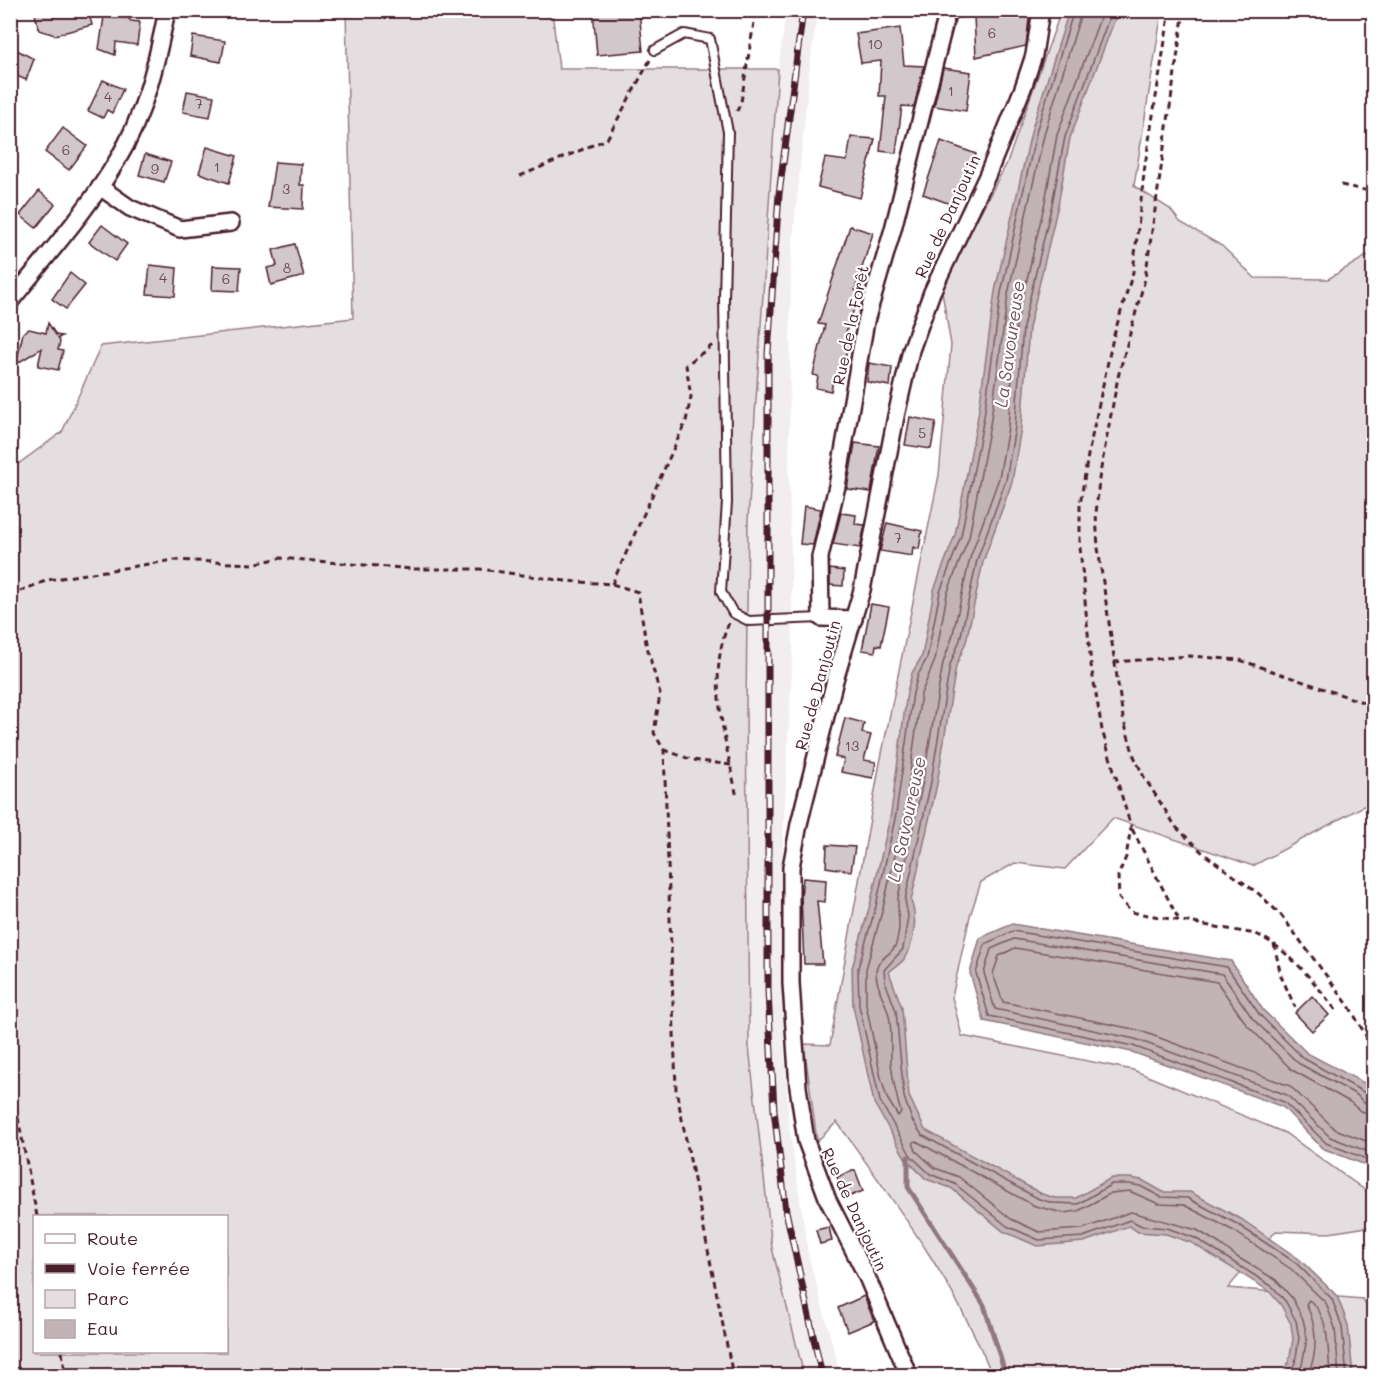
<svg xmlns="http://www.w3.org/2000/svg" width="1384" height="1386" font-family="Mali,sans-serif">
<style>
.built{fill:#f2eeef}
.green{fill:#e5dee0;stroke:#987e86;stroke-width:1.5;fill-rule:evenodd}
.water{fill:#c1b3b6;stroke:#91787e;stroke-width:1.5}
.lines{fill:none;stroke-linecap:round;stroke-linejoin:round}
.shore{stroke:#7a5a63;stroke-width:1.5}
.stream{stroke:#91787e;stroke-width:5}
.building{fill:#d2c7cb;stroke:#4a1f2b;stroke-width:1.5}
.service-casing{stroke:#4a1f2b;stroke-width:12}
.minor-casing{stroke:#4a1f2b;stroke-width:20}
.path{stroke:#4a1f2b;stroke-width:3;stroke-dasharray:6 4.5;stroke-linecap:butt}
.service{stroke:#fff;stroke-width:8}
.minor{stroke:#fff;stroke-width:15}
.rail-casing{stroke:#4a1f2b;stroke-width:7}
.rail{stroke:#fff;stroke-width:4.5;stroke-dasharray:14;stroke-linecap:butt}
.labels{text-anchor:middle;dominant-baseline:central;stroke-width:4.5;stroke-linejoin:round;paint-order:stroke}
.number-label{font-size:14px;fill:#6c4953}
.street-label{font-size:16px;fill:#4a1f2b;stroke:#fff}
.water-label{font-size:18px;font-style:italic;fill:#74535c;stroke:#fff}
</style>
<rect width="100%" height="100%" fill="#fff"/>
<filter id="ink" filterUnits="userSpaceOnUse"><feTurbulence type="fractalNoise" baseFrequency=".0167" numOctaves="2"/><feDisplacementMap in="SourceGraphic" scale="12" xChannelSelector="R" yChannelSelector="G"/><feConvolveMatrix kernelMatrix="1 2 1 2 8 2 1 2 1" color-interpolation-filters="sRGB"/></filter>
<g filter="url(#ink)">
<polygon class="built" points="786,11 818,11 810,64 791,261 789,469 793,647 781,881 784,1045 789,1125 808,1253 841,1376 804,1375 772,1248 749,1047 746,710 748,520 778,69"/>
<g class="green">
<path d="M346 11H552L559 69H778L748 520 746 710 749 1047 772 1248 804 1375H11L10 470 62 432 101 346 353 318ZM34 1216H226V1352H34Z"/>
<path d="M1061 11H1162L1134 186 1170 209 1180 222 1222 246 1255 278 1328 279 1373 252V801L1253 866 1113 818 1065 869 1015 863 981 882 970 916 952 997 962 1036 1133 1070 1285 1133 1373 1196V1226L1329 1233 1276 1231 1228 1288 1363 1299 1373 1320V1375H992C955 1282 895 1203 837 1122L817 1141 804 1044 830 1045 879 768 939 475 951 345 941 286 1007 163Z"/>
</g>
<g class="water">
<path d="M1069 11H1118L1070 138 1058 205 1029 328 1021 427 1012 482 983 562 966 642 956 666 937 784 911 901C918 918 914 944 904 959 900 965 894 967 889 972L902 1008 909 1096 925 1130 1042 1194 1055 1198H1076L1111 1178H1130L1142 1180 1163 1192H1190L1241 1219 1299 1259 1337 1296 1348 1325 1353 1375H1281L1289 1362 1293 1339 1291 1324 1281 1305 1269 1291 1192 1243 1166 1234 1138 1232 1129 1226 1084 1242 1037 1246 1003 1231 951 1188 926 1179 906 1159 874 1103 853 1006 852 968 870 905 891 813 907 692 912 673 922 656 934 590 955 535 978 416 995 291 1032 128Z"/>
<polygon points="1012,924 1231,961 1263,1010 1307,1053 1368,1085 1373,1096 1373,1168 1322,1148 1283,1107 1132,1052 984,1021 970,973 980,938"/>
</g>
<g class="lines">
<g class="shore">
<polyline points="1074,10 1037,129 1001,293 984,417 961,536 940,592 927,658 918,675 913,693 896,814 876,906 858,968 859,1005 880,1101 911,1156 930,1174 955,1184 1007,1226 1039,1240 1083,1237 1130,1220 1142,1226 1167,1228 1195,1238 1273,1287 1286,1302 1296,1321 1299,1338 1295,1363 1288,1376"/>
<path d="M1082 10 1045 131 1008 294 991 419 969 537 947 594 935 660 921 694 904 816 883 908 866 969V1004L881 1078 887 1098 898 1116 901 1112C896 1096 893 1080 891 1063 890 1046 893 1028 888 1012 884 999 876 987 876 972 876 958 892 956 896 944 902 924 897 916 898 898L923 781 943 663 952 638 970 558 999 478 1008 427 1016 326 1045 202 1057 135 1103 10"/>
<polyline points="1112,10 1065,137 1052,204 1023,327 1015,427 1006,480 977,560 960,640 950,665 931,782 905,900 908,916 903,949 884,970 885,981 896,1011 904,1097 912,1120 922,1135 1039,1199 1053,1203 1078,1204 1112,1184 1129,1184 1140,1186 1161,1197 1187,1198 1237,1224 1296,1263 1332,1299 1342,1327 1347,1376"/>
<polyline points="1374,1098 1303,1058 1259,1014 1227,967 1013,931 985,944 976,973 989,1016 1133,1046 1284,1102 1326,1143 1374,1162"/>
<polyline points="1374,1105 1364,1103 1357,1095 1298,1063 1253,1019 1222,974 1014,939 991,949 984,973 995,1009 1135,1039 1287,1095 1330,1137 1374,1154"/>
<polyline points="1374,1114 1360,1111 1350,1102 1292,1070 1247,1025 1217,982 1015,948 999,956 993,974 1003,1002 1138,1030 1290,1086 1335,1129 1374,1144"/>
<polyline points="1297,1376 1302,1365 1307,1338 1303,1319 1292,1298 1276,1280 1237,1257 1220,1244 1197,1230 1131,1212 1082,1229 1039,1232 1011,1219 959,1177 935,1168 916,1151 913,1142 916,1141 1035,1206 1063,1213 1078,1211 1111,1193 1129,1191 1159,1204 1184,1205 1234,1231 1291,1269 1326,1303 1335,1328 1339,1376"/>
<path d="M1307 1376C1319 1352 1317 1326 1306 1304L1309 1300C1330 1314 1328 1352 1330 1376"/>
</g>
<polyline class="stream" points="908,1157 908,1187 984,1305 1006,1376"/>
</g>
<g class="building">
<polygon points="34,10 88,10 92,25 55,35 39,30"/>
<polygon points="593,10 639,10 643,51 597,55"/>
<polygon points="1030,10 1026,46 976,57 974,16"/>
<polygon points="104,17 128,18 131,21 140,22 137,45 116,42 115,55 99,49"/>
<polygon points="900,28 904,65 924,66 914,107 902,106 896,153 880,151 886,96 879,96 881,61 861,63 856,34"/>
<polygon points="193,36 225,41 221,62 190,56"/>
<polygon points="17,50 34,59 26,80 10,73 10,62"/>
<polygon points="943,68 971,72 966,111 934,106"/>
<polygon points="103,80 123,89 112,113 107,110 103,118 88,111"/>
<polygon points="187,91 214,96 210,117 183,112"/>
<polygon points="63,128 87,146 69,170 45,152"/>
<polygon points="851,137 875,139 860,198 818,187 825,158 847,161"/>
<polygon points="941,141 976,154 956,206 923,194"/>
<polygon points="207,147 237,156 229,183 199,173"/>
<polygon points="145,154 171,162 164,182 139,175"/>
<polygon points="275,162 301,164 300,185 304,185 303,209 268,207"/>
<polygon points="39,191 55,204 36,228 20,215"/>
<polygon points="102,225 127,244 115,261 89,242"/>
<polygon points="850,226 873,233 855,290 860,292 845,335 850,336 840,381 833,380 831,391 816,388 818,376 813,375 825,325 818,324"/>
<polygon points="295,244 304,276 271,285 267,268 277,266 273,250"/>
<polygon points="150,265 177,268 175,296 147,294"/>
<polygon points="213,266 241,267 239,291 212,290"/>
<polygon points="70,273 85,285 66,309 52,299"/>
<polygon points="48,323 56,335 62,336 58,338 60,342 58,350 63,351 58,370 38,366 42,348 16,364 23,333 29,329 46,333"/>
<polygon points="869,363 892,367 890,386 867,382"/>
<polygon points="910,417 936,422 931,449 905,445"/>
<polygon points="855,443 879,446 871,492 847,489"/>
<polygon points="804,506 821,509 813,545 800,544"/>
<polygon points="841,513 856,515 855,524 865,525 860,548 833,544"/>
<polygon points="887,523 922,531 919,549 913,547 912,556 880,551"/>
<polygon points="830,569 844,571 843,586 830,585"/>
<polygon points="871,604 889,607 881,646 876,645 875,652 862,650"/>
<polygon points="845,718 864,723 862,733 871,735 864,760 876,762 873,778 841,772 844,759 835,757"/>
<polygon points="827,845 855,847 851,871 826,867"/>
<polygon points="803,878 826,880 825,902 817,901 823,964 804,964 801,896"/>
<polygon points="1312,996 1329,1015 1312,1031 1295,1013"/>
<polygon points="855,1170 863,1191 845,1198 837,1177"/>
<polygon points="829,1227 832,1241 820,1244 816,1230"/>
<polygon points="864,1296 874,1321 848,1332 838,1308"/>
</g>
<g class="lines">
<g class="service-casing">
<g id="service">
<polyline points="947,14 975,10"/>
<polyline points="655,50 684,34 710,39 728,132 724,299 727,502 721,592 733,613 749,621 821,618"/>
</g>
</g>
<g class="minor-casing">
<g id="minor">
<polyline points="100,187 130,208 180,229 231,223"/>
<path d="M10 302C47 255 88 210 118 159 145 114 157 61 167 10"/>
<polyline points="854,619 821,618 820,557 837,486 866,321 893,229 948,10"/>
<polyline points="909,1376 867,1277 828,1200 806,1141 798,1087 791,983 791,867 799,824 835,680 862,590 896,416 911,350 932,292 987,176 1023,88 1034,55 1041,10"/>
</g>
</g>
<g class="path">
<path d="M1170 10 1145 165 1133 272 1113 338 1088 455 1080 505V547L1091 665 1102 730 1131 827 1126 857 1118 876 1119 898 1131 912 1256 934C1290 950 1315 983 1338 1013"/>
<polyline points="1184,10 1145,279 1118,377 1099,479 1096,514 1098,548 1123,718 1134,756 1144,777 1176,827 1204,854 1259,894 1281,915 1349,1006 1374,1050"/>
<polyline points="737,111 741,102 756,10"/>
<polyline points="520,176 607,139 650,60"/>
<polyline points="1341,185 1374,192"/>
<polyline points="612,584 686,421 691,397 686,365 714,344"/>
<polyline points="10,595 48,580 174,560 253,564 280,558 413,569 480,569 565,581 612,584 638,592 646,643 660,694 654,733 664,750 676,1089 733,1376"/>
<path d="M729 623C705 676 727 744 737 798"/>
<polyline points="10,633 18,593"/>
<polyline points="1114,662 1190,656 1240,660 1374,706"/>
<polyline points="664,750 693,760 731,765"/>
<polyline points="1132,829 1178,918"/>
<polyline points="1274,944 1281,976 1295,1007"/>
<polyline points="10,1076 37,1216"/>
<polyline points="62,1352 66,1376"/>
</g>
<use href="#service" class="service"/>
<use href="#minor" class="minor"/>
<g class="rail-casing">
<polyline id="rail" points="803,10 779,194 768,353 768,991 774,1110 786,1211 822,1376"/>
</g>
<use href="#rail" class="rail"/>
</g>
</g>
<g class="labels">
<g class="number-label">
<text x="992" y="32">6</text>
<text x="875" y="43">10</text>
<text x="951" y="90">1</text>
<text x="108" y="96">4</text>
<text x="199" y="103">7</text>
<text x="66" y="149">6</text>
<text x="217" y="166">1</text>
<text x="155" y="168">9</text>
<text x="286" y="188">3</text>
<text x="287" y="267">8</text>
<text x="163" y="277">4</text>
<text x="226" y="278">6</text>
<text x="922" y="432">5</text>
<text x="898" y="537">7</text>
<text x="852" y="745">13</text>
</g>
<g class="street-label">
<text transform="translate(947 216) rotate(-65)">Rue de Danjoutin</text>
<text transform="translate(850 325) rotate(-78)">Rue de la Forêt</text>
<text transform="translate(817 685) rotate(-75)">Rue de Danjoutin</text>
<text transform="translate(855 1209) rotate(65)">Rue de Danjoutin</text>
</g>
<g class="water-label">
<text transform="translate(1009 344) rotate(-82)">La Savoureuse</text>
<text transform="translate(906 819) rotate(-78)">La Savoureuse</text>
</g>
</g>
<rect width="1384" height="1386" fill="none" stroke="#fff" stroke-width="36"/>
<rect x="18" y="18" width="1348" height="1350" fill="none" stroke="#4a1f2b" stroke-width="2" filter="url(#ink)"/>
<rect x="33" y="1215" width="195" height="138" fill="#ffffff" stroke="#b7a5aa" stroke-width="1.5"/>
<rect x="45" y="1234" width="30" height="9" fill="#ffffff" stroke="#b7a5aa" stroke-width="1.5"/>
<text x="87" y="1245" font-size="18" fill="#4a1f2b">Route</text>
<rect x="45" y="1264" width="30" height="9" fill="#4a1f2b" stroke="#b7a5aa" stroke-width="1.5"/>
<text x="87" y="1275" font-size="18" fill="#4a1f2b">Voie ferrée</text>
<rect x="45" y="1290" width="30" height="18" fill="#e5dee0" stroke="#b7a5aa" stroke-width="1.5"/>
<text x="87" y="1305" font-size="18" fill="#4a1f2b">Parc</text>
<rect x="45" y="1320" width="30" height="18" fill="#c1b3b6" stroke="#b7a5aa" stroke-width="1.5"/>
<text x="87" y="1335" font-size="18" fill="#4a1f2b">Eau</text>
</svg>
